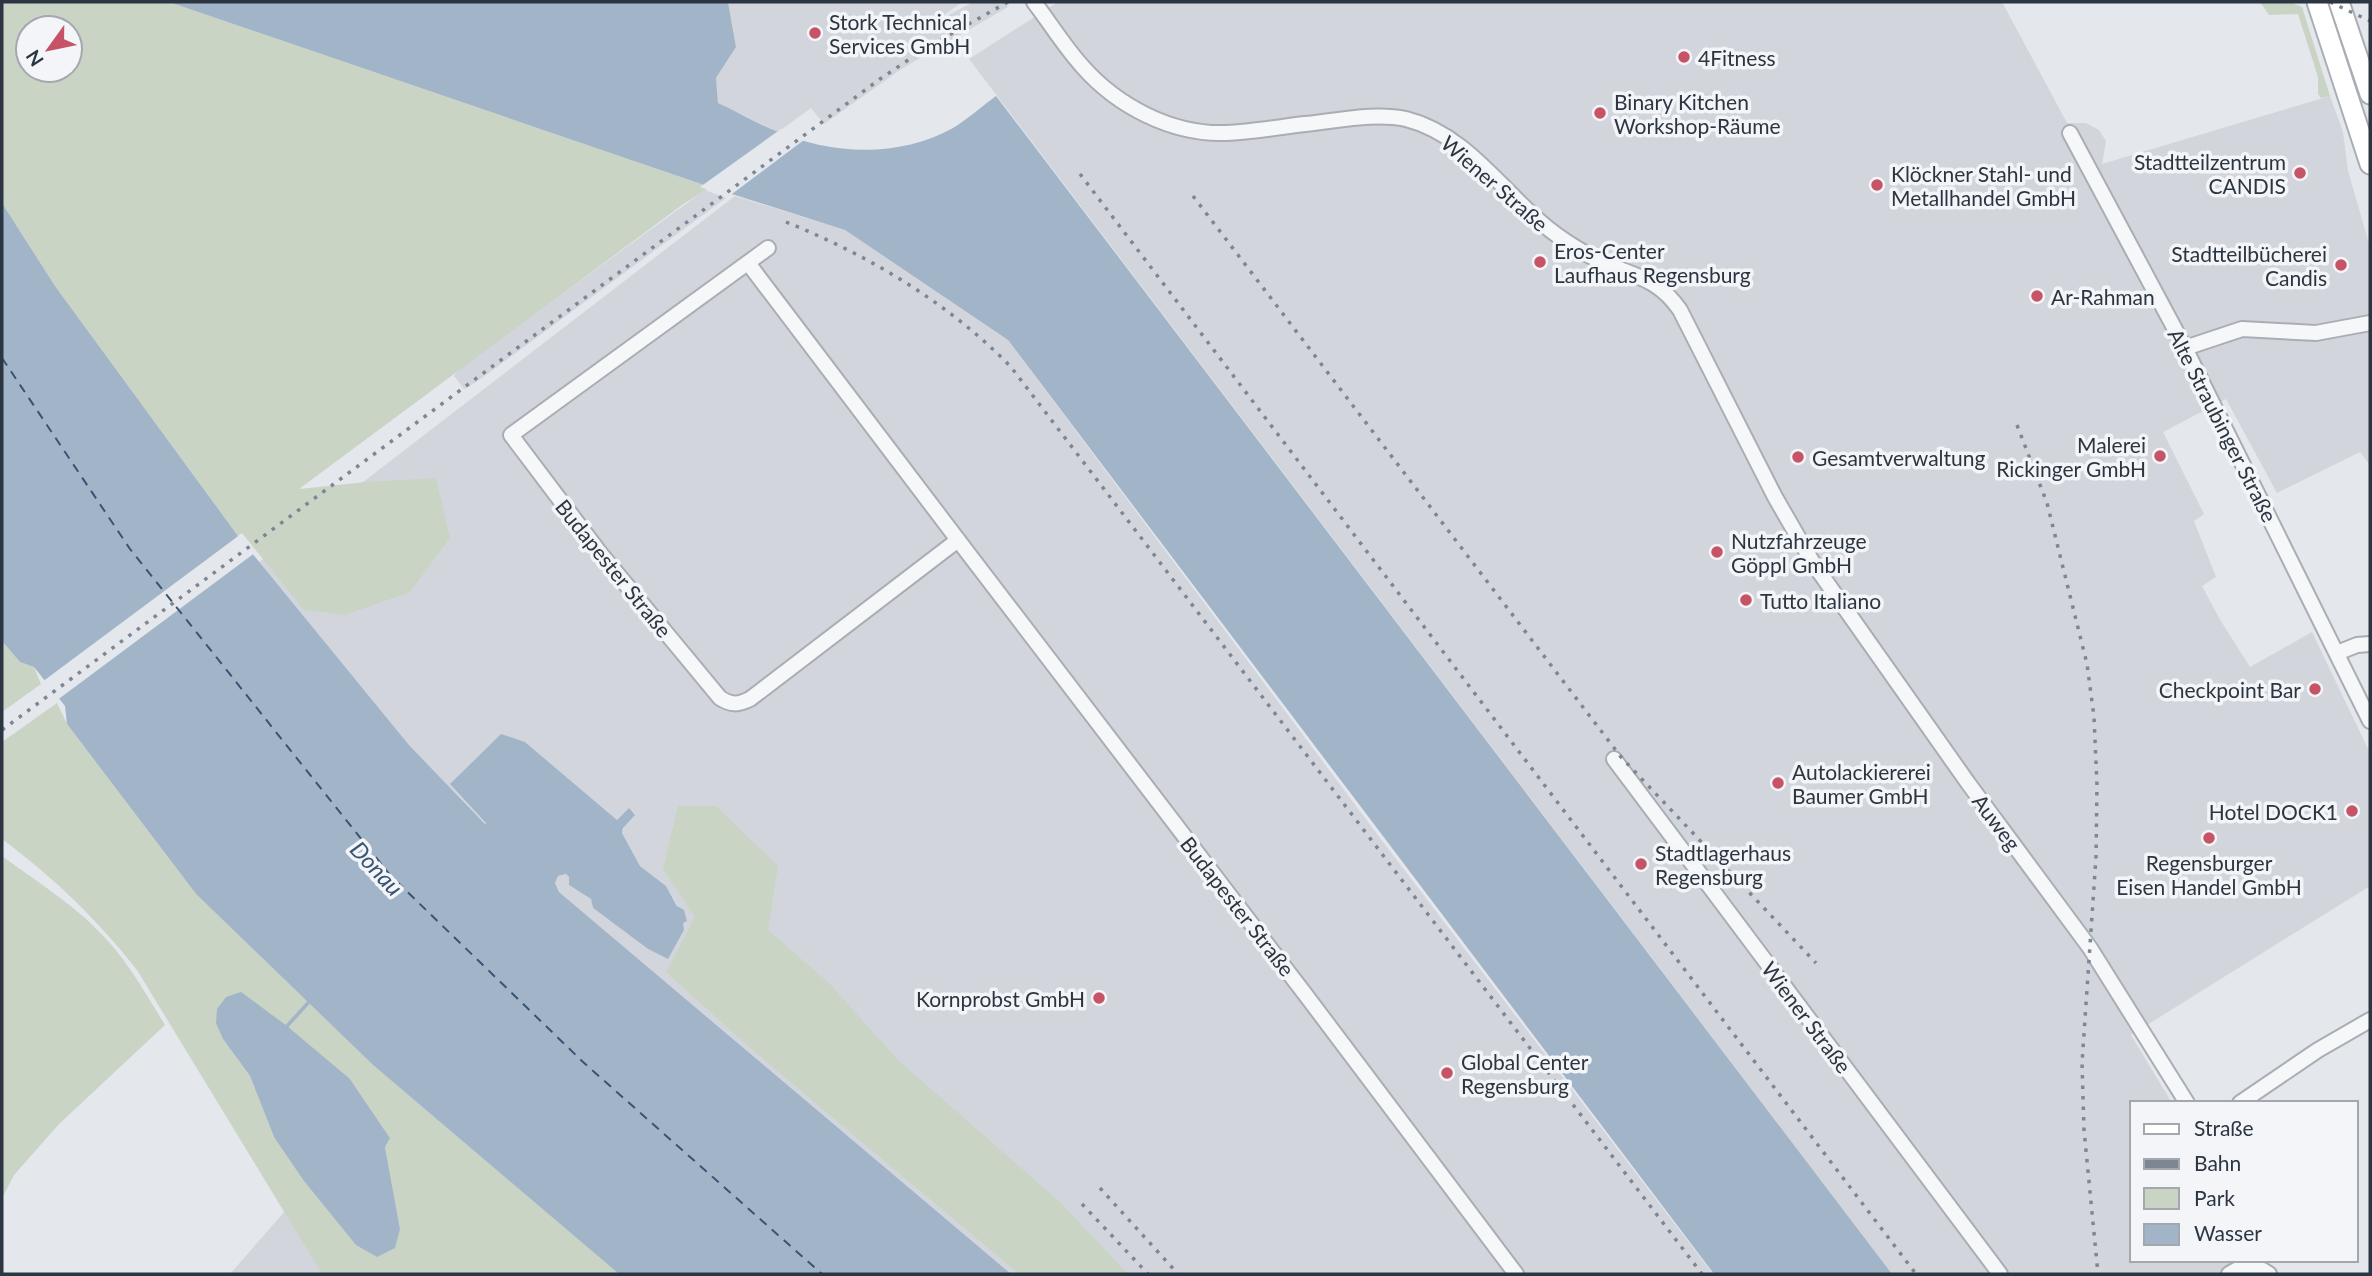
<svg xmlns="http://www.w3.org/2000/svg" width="2372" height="1276" font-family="Lato,sans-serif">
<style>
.built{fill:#d2d6dc}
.green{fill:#c9d4c5;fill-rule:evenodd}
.water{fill:#a2b5c8}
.pier{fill:#e4e7eb}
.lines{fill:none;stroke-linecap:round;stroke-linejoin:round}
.stream{stroke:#a2b5c8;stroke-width:3.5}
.ferry{stroke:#395473;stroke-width:2;stroke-dasharray:9 7;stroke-linecap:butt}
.street-casing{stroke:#a9aeb5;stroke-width:18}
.secondary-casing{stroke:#a9aeb5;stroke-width:23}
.street{stroke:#f6f7f9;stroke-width:14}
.secondary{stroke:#fff;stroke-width:19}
.rail{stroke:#7e8693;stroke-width:3.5;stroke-dasharray:3.5 7;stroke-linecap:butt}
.poi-dot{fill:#c65366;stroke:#f3f5f8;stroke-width:2.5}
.labels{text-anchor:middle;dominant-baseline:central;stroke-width:7;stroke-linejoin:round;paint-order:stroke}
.poi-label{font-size:21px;fill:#2c3542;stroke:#f3f5f8;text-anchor:start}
.street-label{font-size:21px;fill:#2c3542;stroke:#f3f5f8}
.water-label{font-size:23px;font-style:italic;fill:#395473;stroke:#f3f5f8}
</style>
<rect width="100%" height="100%" fill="#e4e7eb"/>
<g class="built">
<polygon points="728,2 962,2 932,24 973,2 1005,2 1008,7 903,68 824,124 811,108 778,132 718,103 716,78 736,47"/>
<polygon points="1058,2 2002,2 2067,123 2086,123 2099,130 2106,141 2102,164 2330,96 2343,132 2348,171 2370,247 2370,465 2360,452 2277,493 2226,399 2163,432 2204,514 2194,521 2216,577 2202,586 2219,618 2250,667 2312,632 2370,753 2370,886 2131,1035 2172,1103 2132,1103 2132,1260 2248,1260 2247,1274 1892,1274 969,59"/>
<polygon points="705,190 726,198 475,383 464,389 454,376 459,369"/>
<polygon points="735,196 845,230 1008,340 1380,838 1713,1274 1011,1274 559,892 555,883 558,876 566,874 569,877 569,885 591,899 593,908 648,949 668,958 683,922 687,921 666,886 640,866 622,833 630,808 617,820 525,742 485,824 409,745 259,562"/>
<polygon points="285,1211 322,1274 230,1274"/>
</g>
<g class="green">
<path d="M2 2H169L710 187 682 205 299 489 366 482 436 478 450 538 410 592 345 615 304 610 242 533 238 536 55 286 2 203ZM28 28H70V70H28Z"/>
<polygon points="2260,2 2290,2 2302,7 2330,96 2321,98 2318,94 2318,77 2298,14 2269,15"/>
<polygon points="2,641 20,662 34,667 41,684 2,712"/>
<path d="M57 703 67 724 196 894 373 1065 619 1274H322L137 970C96 918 55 879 2 839V742ZM223 1039 350 1079 390 1138 385 1147 400 1229 274 1137 250 1076Z"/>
<polygon points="678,806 716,806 778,866 768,930 829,983 898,1060 1062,1204 1128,1274 1019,1274 749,1047 666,972 695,917 663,869"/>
<path d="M2 856C37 882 78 907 107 940 130 965 147 996 165 1025L59 1124 14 1175 2 1198Z"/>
</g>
<g class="water">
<path d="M169 2H728L736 47 716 78 718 103C738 112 756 123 776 131 832 155 899 158 953 128 968 119 982 106 996 96L1892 1274H1714L1008 340 845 230 710 187Z"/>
<polygon points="2,203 55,286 238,536 409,745 485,824 486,823 450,784 501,734 525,742 617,820 629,808 635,815 623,828 622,833 640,866 666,886 677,906 684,910 687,921 683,923 684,930 668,959 648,949 593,908 591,899 569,885 569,877 566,874 558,876 555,883 559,892 1011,1274 619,1274 373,1065 196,894 67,724 65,706 34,667 20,662 2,641"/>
<polygon points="241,992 287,1026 350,1079 390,1138 385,1147 400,1229 395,1248 377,1257 356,1245 304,1181 274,1137 250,1076 223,1039 216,1023 217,1009 226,997"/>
</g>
<g class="pier">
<polygon points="781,129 808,137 728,197 700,187"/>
<polygon points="241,534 256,552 56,701 42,682"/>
</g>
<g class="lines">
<polyline class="stream" points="287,1026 308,1003"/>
<polyline class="ferry" points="2,358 130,549 390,875 583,1062 822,1274"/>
<g class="street-casing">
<g id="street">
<path d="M1034 2C1050 23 1064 46 1082 66 1117 106 1172 135 1226 133 1253 132 1279 127 1305 124 1337 121 1374 112 1406 119 1473 136 1509 204 1564 240 1576 248 1588 256 1601 261 1634 277 1657 277 1680 310L1775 497 1813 563 1968 783 2090 948 2187 1103"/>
<polyline points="2070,133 2185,348 2370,721"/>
<path d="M768 248 511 435 600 553 720 698C731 705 738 705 750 699L958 540 1305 994 1516 1274"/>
<polyline points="748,263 958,540"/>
<polyline points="2185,348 2242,329 2316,333 2370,323"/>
<polyline points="2337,653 2357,645 2370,644"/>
<polyline points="1614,759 2000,1274"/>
<polyline points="2240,1103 2318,1050 2370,1020"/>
<path d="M2229 1274C2244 1264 2253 1263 2269 1274"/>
</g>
</g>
<g class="secondary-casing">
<g id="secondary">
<polyline points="2317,2 2370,164"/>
<polyline points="2339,2 2370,94"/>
</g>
</g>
<use href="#street" class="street"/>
<use href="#secondary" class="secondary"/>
<g class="rail">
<polyline points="2330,2 2370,21"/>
<polyline points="1080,174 1916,1274"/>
<polyline points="1193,196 1621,757 1816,963"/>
<path d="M786 222C868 255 949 303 1011 367L1702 1274"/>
<polyline points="2017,425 2047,503 2087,664 2094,717 2097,785 2096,857 2082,1063 2084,1130 2098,1274"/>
<polyline points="2,730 880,79 926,48 1008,2"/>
<polyline points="1100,1188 1178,1274"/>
<polyline points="1082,1204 1148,1274"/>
</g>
</g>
<g class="poi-dot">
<circle cx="815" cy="33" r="7"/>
<circle cx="1684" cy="57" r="7"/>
<circle cx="1600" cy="113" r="7"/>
<circle cx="2300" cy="173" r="7"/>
<circle cx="1877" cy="185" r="7"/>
<circle cx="1540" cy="262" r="7"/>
<circle cx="2341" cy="265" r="7"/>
<circle cx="2037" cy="296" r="7"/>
<circle cx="2160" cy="456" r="7"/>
<circle cx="1798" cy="457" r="7"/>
<circle cx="1717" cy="552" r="7"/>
<circle cx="1746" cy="600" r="7"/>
<circle cx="2315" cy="689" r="7"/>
<circle cx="1778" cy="783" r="7"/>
<circle cx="2352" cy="811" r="7"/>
<circle cx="2209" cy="838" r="7"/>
<circle cx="1641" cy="864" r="7"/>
<circle cx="1099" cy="998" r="7"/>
<circle cx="1447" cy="1073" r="7"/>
</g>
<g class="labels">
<g class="poi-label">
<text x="829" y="21">Stork Technical<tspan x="829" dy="24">Services GmbH</tspan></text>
<text x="1698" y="57">4Fitness</text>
<text x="1614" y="101">Binary Kitchen<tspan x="1614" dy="24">Workshop-Räume</tspan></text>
<text x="2286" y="161" text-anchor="end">Stadtteilzentrum<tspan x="2286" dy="24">CANDIS</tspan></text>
<text x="1891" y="173">Klöckner Stahl- und<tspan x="1891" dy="24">Metallhandel GmbH</tspan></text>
<text x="1554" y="250">Eros-Center<tspan x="1554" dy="24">Laufhaus Regensburg</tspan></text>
<text x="2327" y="253" text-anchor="end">Stadtteilbücherei<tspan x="2327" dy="24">Candis</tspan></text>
<text x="2051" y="296">Ar-Rahman</text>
<text x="2146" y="444" text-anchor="end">Malerei<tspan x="2146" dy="24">Rickinger GmbH</tspan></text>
<text x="1812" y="457">Gesamtverwaltung</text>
<text x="1731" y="540">Nutzfahrzeuge<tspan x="1731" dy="24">Göppl GmbH</tspan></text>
<text x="1760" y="600">Tutto Italiano</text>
<text x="2301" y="689" text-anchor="end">Checkpoint Bar</text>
<text x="1792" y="771">Autolackiererei<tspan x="1792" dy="24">Baumer GmbH</tspan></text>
<text x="2338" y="811" text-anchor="end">Hotel DOCK1</text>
<text x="1655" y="852">Stadtlagerhaus<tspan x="1655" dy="24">Regensburg</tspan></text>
<text x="2209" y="862" text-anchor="middle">Regensburger<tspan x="2209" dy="24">Eisen Handel GmbH</tspan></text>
<text x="1085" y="998" text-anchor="end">Kornprobst GmbH</text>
<text x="1461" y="1061">Global Center<tspan x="1461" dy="24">Regensburg</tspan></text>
</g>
<g class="street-label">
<text transform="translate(1495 183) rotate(41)">Wiener Straße</text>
<text transform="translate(2223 425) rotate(63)">Alte Straubinger Straße</text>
<text transform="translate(614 568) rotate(51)">Budapester Straße</text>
<text transform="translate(1997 822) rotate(53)">Auweg</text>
<text transform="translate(1238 906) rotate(52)">Budapester Straße</text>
<text transform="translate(1807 1017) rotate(53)">Wiener Straße</text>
</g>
<g class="water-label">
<text transform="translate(377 868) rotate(47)">Donau</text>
</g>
</g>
<rect width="2372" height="1276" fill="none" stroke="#2c3542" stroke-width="7"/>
<rect x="2130" y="1101" width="228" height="161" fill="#f3f5f8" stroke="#a3a8af" stroke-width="2"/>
<rect x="2144" y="1124" width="35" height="10" fill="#ffffff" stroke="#a3a8af" stroke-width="2"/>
<text x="2194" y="1136" font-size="21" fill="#2c3542">Straße</text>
<rect x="2144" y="1159" width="35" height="10" fill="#7e8693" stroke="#a3a8af" stroke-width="2"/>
<text x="2194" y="1171" font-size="21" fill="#2c3542">Bahn</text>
<rect x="2144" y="1188" width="35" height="21" fill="#c9d4c5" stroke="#a3a8af" stroke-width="2"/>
<text x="2194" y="1206" font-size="21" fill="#2c3542">Park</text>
<rect x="2144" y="1224" width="35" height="21" fill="#a2b5c8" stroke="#a3a8af" stroke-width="2"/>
<text x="2194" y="1241" font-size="21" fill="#2c3542">Wasser</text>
<g transform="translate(49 49) rotate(237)"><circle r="33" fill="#f3f5f8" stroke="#a3a8af" stroke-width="2"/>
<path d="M0-5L12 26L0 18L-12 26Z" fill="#c65366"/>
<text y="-10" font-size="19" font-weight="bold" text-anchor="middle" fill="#2c3542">N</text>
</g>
</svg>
